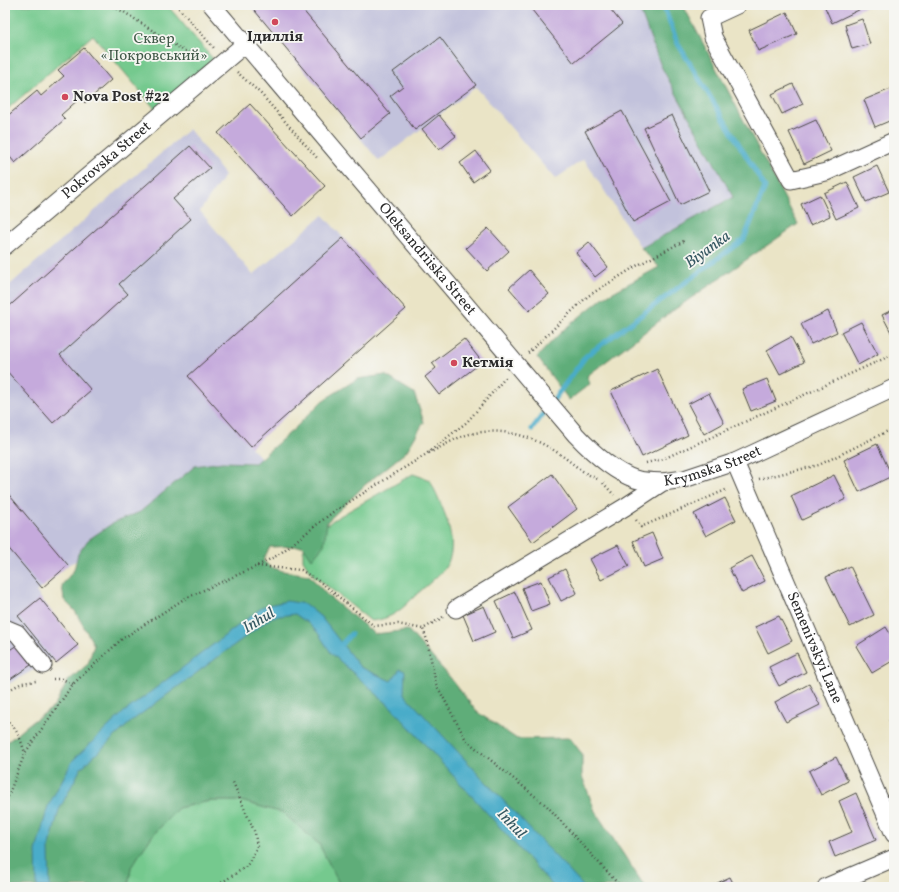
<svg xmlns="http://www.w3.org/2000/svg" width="899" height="892" font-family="Vollkorn,serif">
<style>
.industrial{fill:#c2c2dc}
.green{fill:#74c98e;stroke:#507a5c}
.forest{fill:#5fad79;stroke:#456c52}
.water{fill:#49acc9;stroke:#3a6c7a}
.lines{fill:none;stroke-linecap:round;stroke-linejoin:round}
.stream{stroke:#49acc9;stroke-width:5}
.building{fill:#c5aadc}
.minor-casing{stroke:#484742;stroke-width:19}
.path{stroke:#484742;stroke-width:2.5;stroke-dasharray:1 3;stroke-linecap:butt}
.minor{stroke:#fff;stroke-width:17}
.poi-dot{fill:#d1495b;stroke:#f6f6f2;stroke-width:1.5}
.labels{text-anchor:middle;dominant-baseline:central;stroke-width:3.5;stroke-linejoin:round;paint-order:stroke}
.poi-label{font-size:15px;font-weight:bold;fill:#2b2b2b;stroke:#f6f6f2;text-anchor:start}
.park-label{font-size:15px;fill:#415a49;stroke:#f6f6f2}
.street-label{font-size:15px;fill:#2b2b2b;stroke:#f6f6f2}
.water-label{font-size:16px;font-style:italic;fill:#365862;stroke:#f6f6f2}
</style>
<rect width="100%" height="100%" fill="#f6f6f2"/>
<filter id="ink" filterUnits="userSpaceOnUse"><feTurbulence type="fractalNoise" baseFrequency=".025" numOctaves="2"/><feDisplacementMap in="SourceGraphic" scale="8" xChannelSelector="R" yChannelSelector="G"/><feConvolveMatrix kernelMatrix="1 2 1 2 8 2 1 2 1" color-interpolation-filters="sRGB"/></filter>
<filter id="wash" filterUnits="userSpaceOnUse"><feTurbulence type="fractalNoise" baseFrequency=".012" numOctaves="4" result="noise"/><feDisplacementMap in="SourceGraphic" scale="16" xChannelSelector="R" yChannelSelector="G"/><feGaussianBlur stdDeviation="0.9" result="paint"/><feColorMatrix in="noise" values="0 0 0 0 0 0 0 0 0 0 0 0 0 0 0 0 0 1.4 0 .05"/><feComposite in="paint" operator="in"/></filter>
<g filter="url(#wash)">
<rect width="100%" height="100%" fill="#eae4c6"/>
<g class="industrial">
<polygon points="250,5 638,5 661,66 733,197 641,248 584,159 555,179 476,87 379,161"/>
<polygon points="189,129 225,175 200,211 253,275 323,215 406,309 251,447 274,472 219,484 68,565 36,592 78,645 56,663 53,659 5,686 5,289"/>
</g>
<g class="green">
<polygon points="5,5 167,5 214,60 156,110 93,35 5,111"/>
<path d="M413 474 430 480C441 504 463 545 444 569 436 578 426 586 417 594 402 609 393 619 371 621L312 574 303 560V552L306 543 333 520Z"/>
<polygon points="210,801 241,801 283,813 319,844 341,887 128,887 131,867 152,836 178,808"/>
</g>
<g class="forest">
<polygon points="638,5 683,5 798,224 671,312 587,376 590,384 569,400 537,357 562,331 604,297 659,267 641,248 733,197 661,66"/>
<polygon points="385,375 414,393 424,422 406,452 366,484 327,522 324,545 312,559 303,546 270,547 263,560 270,567 283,571 309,575 328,596 375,634 408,630 449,676 477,712 517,739 570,738 582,754 582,776 595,811 645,887 341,887 319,844 283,813 241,801 210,801 178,808 152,836 131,867 128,887 5,887 5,744 30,723 54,707 68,681 88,664 94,645 75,611 64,600 62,585 74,570 78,554 88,540 113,523 140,512 195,466 222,462 255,463 294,429 322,401 357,379"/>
</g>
<polygon class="water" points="287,601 305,604 321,617 360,667 391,681 400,669 405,671 404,694 584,887 554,887 391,707 331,653 318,633 309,624 295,614 272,617 133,720 81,768 59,810 49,849 50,887 37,887 36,851 48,806 73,760 124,712 264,606"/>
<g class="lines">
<g class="stream">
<polyline points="532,429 586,356 744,239 765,187 678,44 663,5"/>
<polyline points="338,648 351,634"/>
</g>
</g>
<g id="blocks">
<g class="building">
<polygon points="250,5 291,5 297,12 301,8 390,114 361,138"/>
<polygon points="528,5 607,5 622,24 574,63"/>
<polygon points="824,5 869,5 832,23"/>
<polygon points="787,12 797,34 758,51 749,30"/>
<polygon points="862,19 870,44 852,49 845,25"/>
<polygon points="440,37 476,85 415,130 390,96 403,86 393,72"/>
<polygon points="84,48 111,80 85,103 80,98 61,115 65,119 15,163 5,151 5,118 37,91 41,96 64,76 58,70"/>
<polygon points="793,84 803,104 782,114 772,94"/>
<polygon points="893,88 894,119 875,127 864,100"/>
<polygon points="250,104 325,186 293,216 218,133"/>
<polygon points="622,111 671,202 633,222 585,131"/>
<polygon points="439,115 456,136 439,150 422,129"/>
<polygon points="672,115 709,191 680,205 644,128"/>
<polygon points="816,120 831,151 804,164 789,132"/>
<polygon points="190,146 210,168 173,199 191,219 119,284 128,294 60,355 91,390 53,423 5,369 5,310"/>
<polygon points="476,151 490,170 473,182 460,163"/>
<polygon points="877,166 889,192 866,202 854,177"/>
<polygon points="847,182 859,208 836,219 824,193"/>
<polygon points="820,195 830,216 810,225 801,204"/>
<polygon points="488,228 509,251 487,271 466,248"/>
<polygon points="343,238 406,309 251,447 188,376"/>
<polygon points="589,242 608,267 595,277 576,253"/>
<polygon points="529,270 549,294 529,311 509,288"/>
<polygon points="894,309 894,338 882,315"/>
<polygon points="828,311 837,332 811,344 801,324"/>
<polygon points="861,322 878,354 858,365 841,332"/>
<polygon points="791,337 804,362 780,374 767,350"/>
<polygon points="464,339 482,362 439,395 425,377 436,368 432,363"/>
<polygon points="657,369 688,435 642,457 611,391"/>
<polygon points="767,379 776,401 751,411 742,389"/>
<polygon points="709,393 724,423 704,434 688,404"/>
<polygon points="877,444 892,476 859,492 844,460"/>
<polygon points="552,474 577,509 533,542 508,507"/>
<polygon points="834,475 846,499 802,520 791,496"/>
<polygon points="5,490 68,565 42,588 5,544"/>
<polygon points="725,498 736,520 706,536 694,514"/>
<polygon points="652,533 663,559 644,567 633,541"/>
<polygon points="618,545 629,566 601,580 590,559"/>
<polygon points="752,556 765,581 742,593 729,568"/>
<polygon points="850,566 874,615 850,627 826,577"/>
<polygon points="565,569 577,593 561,601 549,577"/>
<polygon points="541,581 550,604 531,611 522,588"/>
<polygon points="515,592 532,630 513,638 496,601"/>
<polygon points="40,598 78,645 56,663 18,616"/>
<polygon points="484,606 495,632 474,641 463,615"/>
<polygon points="779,616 792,641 768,653 755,627"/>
<polygon points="886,627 894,640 894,660 872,673 856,646"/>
<polygon points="17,645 31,665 9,680 5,677 5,653"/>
<polygon points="797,653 806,672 779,686 769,667"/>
<polygon points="809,684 820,705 786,722 775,702"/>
<polygon points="894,718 894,733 889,720"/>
<polygon points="836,757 848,781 821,795 809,771"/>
<polygon points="856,793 876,840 835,857 829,842 852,832 839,801"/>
<polygon points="730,877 735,887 709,887"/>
</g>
</g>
</g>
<g filter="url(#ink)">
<use href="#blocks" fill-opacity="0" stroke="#484742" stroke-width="1"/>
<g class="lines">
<g class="minor-casing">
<g id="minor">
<path id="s1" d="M212 5 576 435C592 452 612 471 635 479 643 482 654 481 663 482"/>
<polyline points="737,5 709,18 713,37 791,180 826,172 894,141"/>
<path id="s2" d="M5 246 245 44"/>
<path id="s3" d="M735 462 894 834"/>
<path id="s4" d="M456 609 625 507 663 482 684 479 735 462 894 388"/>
<polyline points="5,628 17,633 43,665"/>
<polyline points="826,887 894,858"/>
</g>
</g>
<g class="path">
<polyline points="110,5 124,12 184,51 206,54"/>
<polyline points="176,5 214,48"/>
<polyline points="237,72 261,94 318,159"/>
<polyline points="528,353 588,296 638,265 684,241"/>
<path d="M429 453C442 447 456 437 470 434 500 427 530 435 555 451 570 460 581 473 598 479"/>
<polyline points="646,463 663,459 894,354"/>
<polyline points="759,479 819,465 894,428"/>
<polyline points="603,483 614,495"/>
<polyline points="636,520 641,527 728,489"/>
<polyline points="257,566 301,570 323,584 374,626 398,624 423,629"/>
<polyline points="443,617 423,629 427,640 436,684 466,740 547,806 621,887"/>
<polyline points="53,679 62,679 73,684"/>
<polyline points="5,692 22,683 36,681"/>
<path d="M5 720C17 726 21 741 25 753"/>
<polyline points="5,804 25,753 73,684 122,639 184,599 257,566 278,555 333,512 425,455 467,422 506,377"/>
<polyline points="215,887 247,866 257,847 255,833 232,780"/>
</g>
<use href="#minor" class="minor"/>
</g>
</g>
<g class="poi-dot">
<circle cx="275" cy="22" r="4"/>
<circle cx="65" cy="97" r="4"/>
<circle cx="454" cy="363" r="4"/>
</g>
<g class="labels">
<g class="poi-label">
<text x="275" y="37" text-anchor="middle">Ідиллія</text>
<text x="73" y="97">Nova Post #22</text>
<text x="462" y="363">Кетмія</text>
</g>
<g class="park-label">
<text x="154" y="39">Сквер<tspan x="154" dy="17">«Покровський»</tspan></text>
</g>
<g class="street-label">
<text stroke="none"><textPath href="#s2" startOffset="133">Pokrovska Street</textPath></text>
<text stroke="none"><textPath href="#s1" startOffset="333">Oleksandriiska Street</textPath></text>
<text stroke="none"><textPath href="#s4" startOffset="295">Krymska Street</textPath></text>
<text stroke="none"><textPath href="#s3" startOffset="202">Semenivskyi Lane</textPath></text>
</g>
<g class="water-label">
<text transform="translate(708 250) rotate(-36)">Biyanka</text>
<text transform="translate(259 621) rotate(-31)">Inhul</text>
<text transform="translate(511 824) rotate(47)">Inhul</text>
</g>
</g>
<rect width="899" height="892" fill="none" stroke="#f6f6f2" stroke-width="20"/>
</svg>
